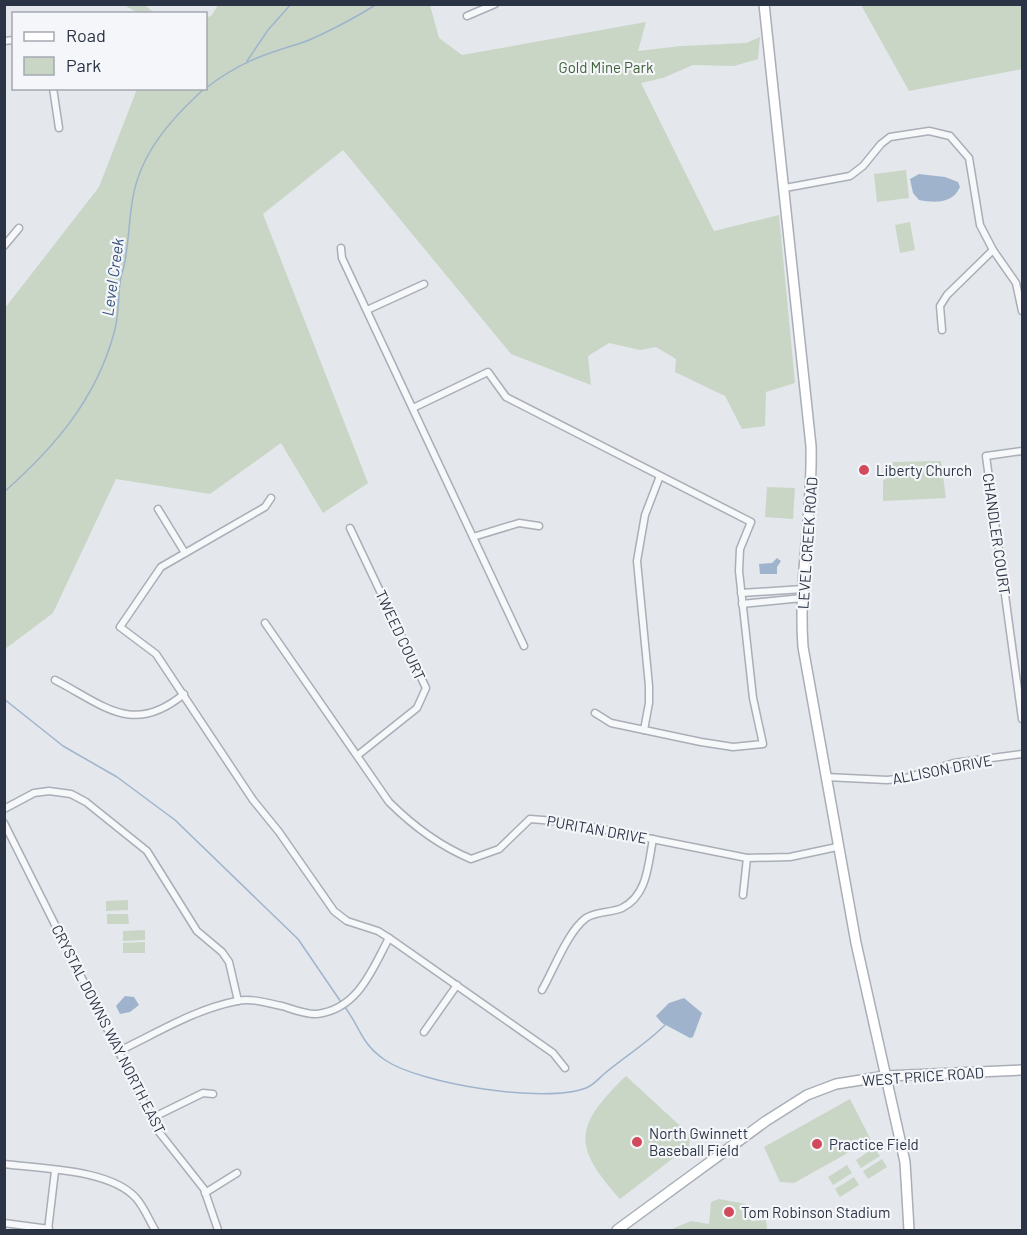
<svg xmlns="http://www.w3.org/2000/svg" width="1027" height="1235" font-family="Barlow,sans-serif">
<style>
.green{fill:#c9d6c5}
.water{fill:#9fb4cc}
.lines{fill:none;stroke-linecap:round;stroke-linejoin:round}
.stream{stroke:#9fb4cc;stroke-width:1.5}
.street-casing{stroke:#a9aeb7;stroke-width:9}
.secondary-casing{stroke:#a9aeb7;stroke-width:12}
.street{stroke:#f7f8fa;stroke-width:6}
.secondary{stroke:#fff;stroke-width:9}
.poi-dot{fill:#d1495b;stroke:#f4f6f9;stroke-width:2}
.labels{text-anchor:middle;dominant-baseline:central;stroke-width:4.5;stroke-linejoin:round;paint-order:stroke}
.park-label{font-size:15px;fill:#3f6138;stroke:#f4f6f9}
.poi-label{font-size:15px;fill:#2b3445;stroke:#f4f6f9;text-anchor:start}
.street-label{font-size:15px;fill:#2b3445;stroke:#f4f6f9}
.water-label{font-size:16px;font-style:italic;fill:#34527a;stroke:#f4f6f9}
</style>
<rect width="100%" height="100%" fill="#e4e7ec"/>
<g class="green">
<polygon points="124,5 145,5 154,13 138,13"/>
<polygon points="218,5 430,5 439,38 462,55 646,22 638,51 681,46 746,43 760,37 758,59 734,66 693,65 663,78 641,83 714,231 779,215 795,383 766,392 765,426 742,429 725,396 675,372 676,359 656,347 640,350 609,343 588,356 591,385 511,354 343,150 263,214 368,483 323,513 281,443 210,494 116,479 53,613 5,649 5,308 99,187 137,89 206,88 206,18 212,15"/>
<polygon points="861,5 1022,5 1022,69 909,91"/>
<polygon points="906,170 909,198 877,202 874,174"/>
<polygon points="910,222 915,250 900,253 895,225"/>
<polygon points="941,461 946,498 883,501 883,481 887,478 893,462"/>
<polygon points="767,487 795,488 793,519 765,517"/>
<polygon points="128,900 128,910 106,911 106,901"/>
<polygon points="107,914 128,914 129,924 107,924"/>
<polygon points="145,930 145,940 123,941 123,931"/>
<polygon points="145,942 145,953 123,953 123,943"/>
<path d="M626 1076 690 1135 689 1146 620 1199C572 1146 574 1126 626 1076Z"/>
<polygon points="850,1099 871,1140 794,1183 780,1182 764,1147"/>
<polygon points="874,1148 880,1156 861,1168 856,1160"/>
<polygon points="882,1159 887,1167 868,1179 863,1171"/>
<polygon points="847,1165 852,1173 833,1185 828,1177"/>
<polygon points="854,1177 859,1185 840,1197 835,1189"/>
<polygon points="719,1199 746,1204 752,1221 766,1220 767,1229 777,1230 670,1230 691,1221 709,1224 711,1202"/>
</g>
<g class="water">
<path d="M919 174 945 177 958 182 960 187C952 204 935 203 919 200L913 193 910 179Z"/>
<polygon points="777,558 781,561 777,567 777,574 760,574 759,564 772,563"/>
<polygon points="125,996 134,997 139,1005 130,1012 120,1014 116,1006"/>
<polygon points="684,998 702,1013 693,1037 690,1038 662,1023 656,1016 669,1003"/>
</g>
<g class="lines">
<g class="stream">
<polyline points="247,61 268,30 291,4"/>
<path d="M206 88C237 64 261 55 298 44 318 38 358 16 377 4"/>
<path d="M4 492C55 447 96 399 114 333 119 316 118 300 120 283 121 275 124 268 125 261 129 239 129 218 133 197 141 152 172 118 205 88"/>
<polyline points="4,699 63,746 117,777 175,820 298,939 341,1002"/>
<path d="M344 1006C360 1026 360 1043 385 1060 420 1084 546 1104 586 1088 594 1085 598 1079 604 1074 624 1057 646 1044 665 1025"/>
</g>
<g class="street-casing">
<g id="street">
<polyline points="467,16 495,4"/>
<polyline points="4,41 14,40"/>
<polyline points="53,88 59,128"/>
<polyline points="785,188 850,176 863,166 881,144 890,137 929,131 950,136 969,158 980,225 993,250 1016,283 1022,311"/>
<polyline points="4,246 19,228"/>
<polyline points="341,248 342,258 524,646"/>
<polyline points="367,310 424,284"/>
<polyline points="942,330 940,306 947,295 993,250"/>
<polyline points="413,408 488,372 506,397 751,522 740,549 739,571 753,698 763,744 733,747 701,742 611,723 595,713"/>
<polyline points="1022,451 986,456 1022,719"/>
<polyline points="271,498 265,507 161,567 120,627 156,654 253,800 279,832 334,911 347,921 378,931 389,938 553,1053 565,1068"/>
<polyline points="158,509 185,553"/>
<polyline points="350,528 426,688 417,708 358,755"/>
<polyline points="473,537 519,523 539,526"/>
<polyline points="741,593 803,589"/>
<polyline points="742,604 802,598"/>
<path d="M265 623 389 802C413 826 440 846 471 859L499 849 530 819 567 822 747 858 790 857 837 847"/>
<path d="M55 680C105 706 133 736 184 694"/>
<polyline points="644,730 649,703 649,686 637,561 645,515 660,476"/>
<polyline points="826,777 887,780 906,778 954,763 1022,754"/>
<polyline points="4,809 34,793 49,791 71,794 86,802 147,851 197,931 222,952 229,962 238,1001"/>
<polyline points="4,823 159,1132 204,1189 218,1230"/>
<polyline points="743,895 747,858"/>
<path d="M542 990C553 971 568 931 586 918 597 911 611 913 622 908 648 895 648 864 653 839"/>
<polyline points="424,1032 457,985"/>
<path d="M119 1051C157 1033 195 1009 237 1001 252 998 267 1003 282 1006 292 1009 307 1015 317 1014 358 1009 372 970 389 938"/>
<polyline points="152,1118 203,1093 213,1094"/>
<path d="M4 1164C42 1169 110 1169 136 1198 144 1207 149 1220 155 1230"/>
<polyline points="205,1193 237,1173"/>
<polyline points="4,1223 49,1229"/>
<polyline points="48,1230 55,1171"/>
</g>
</g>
<g class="secondary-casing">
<g id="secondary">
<path d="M764 4 811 446C813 513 798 579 803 647L856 943 905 1162 909 1230"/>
<polyline points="617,1230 766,1121 807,1095 836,1084 886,1076 1022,1070"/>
</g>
</g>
<use href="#street" class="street"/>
<use href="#secondary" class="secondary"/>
</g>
<g class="poi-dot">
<circle cx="864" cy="470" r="6"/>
<circle cx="637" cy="1142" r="6"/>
<circle cx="817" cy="1144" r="6"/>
<circle cx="729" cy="1212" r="6"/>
</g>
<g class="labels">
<g class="park-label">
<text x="606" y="67">Gold Mine Park</text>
</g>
<g class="poi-label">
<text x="876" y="470">Liberty Church</text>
<text x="649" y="1133">North Gwinnett<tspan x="649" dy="17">Baseball Field</tspan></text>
<text x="829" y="1144">Practice Field</text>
<text x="741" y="1212">Tom Robinson Stadium</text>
</g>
<g class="street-label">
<text transform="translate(997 534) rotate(82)">CHANDLER COURT</text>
<text transform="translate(807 543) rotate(-86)">LEVEL CREEK ROAD</text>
<text transform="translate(401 635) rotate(65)">TWEED COURT</text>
<text transform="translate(942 769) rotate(-11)">ALLISON DRIVE</text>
<text transform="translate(597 829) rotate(10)">PURITAN DRIVE</text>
<text transform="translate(109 1029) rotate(63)">CRYSTAL DOWNS WAY NORTH EAST</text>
<text transform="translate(923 1076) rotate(-4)">WEST PRICE ROAD</text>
</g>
<g class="water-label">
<text transform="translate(112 277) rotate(-82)">Level Creek</text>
</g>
</g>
<rect width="1027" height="1235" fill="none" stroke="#2b3445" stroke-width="12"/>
<rect x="12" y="12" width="195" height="78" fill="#f4f6f9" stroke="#a4a8b1" stroke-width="1.5"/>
<rect x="24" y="32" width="30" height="9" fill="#ffffff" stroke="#a4a8b1" stroke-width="1.5"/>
<text x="66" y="42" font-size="18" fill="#2b3445">Road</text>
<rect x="24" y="57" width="30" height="18" fill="#c9d6c5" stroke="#a4a8b1" stroke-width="1.5"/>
<text x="66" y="72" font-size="18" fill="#2b3445">Park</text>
</svg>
